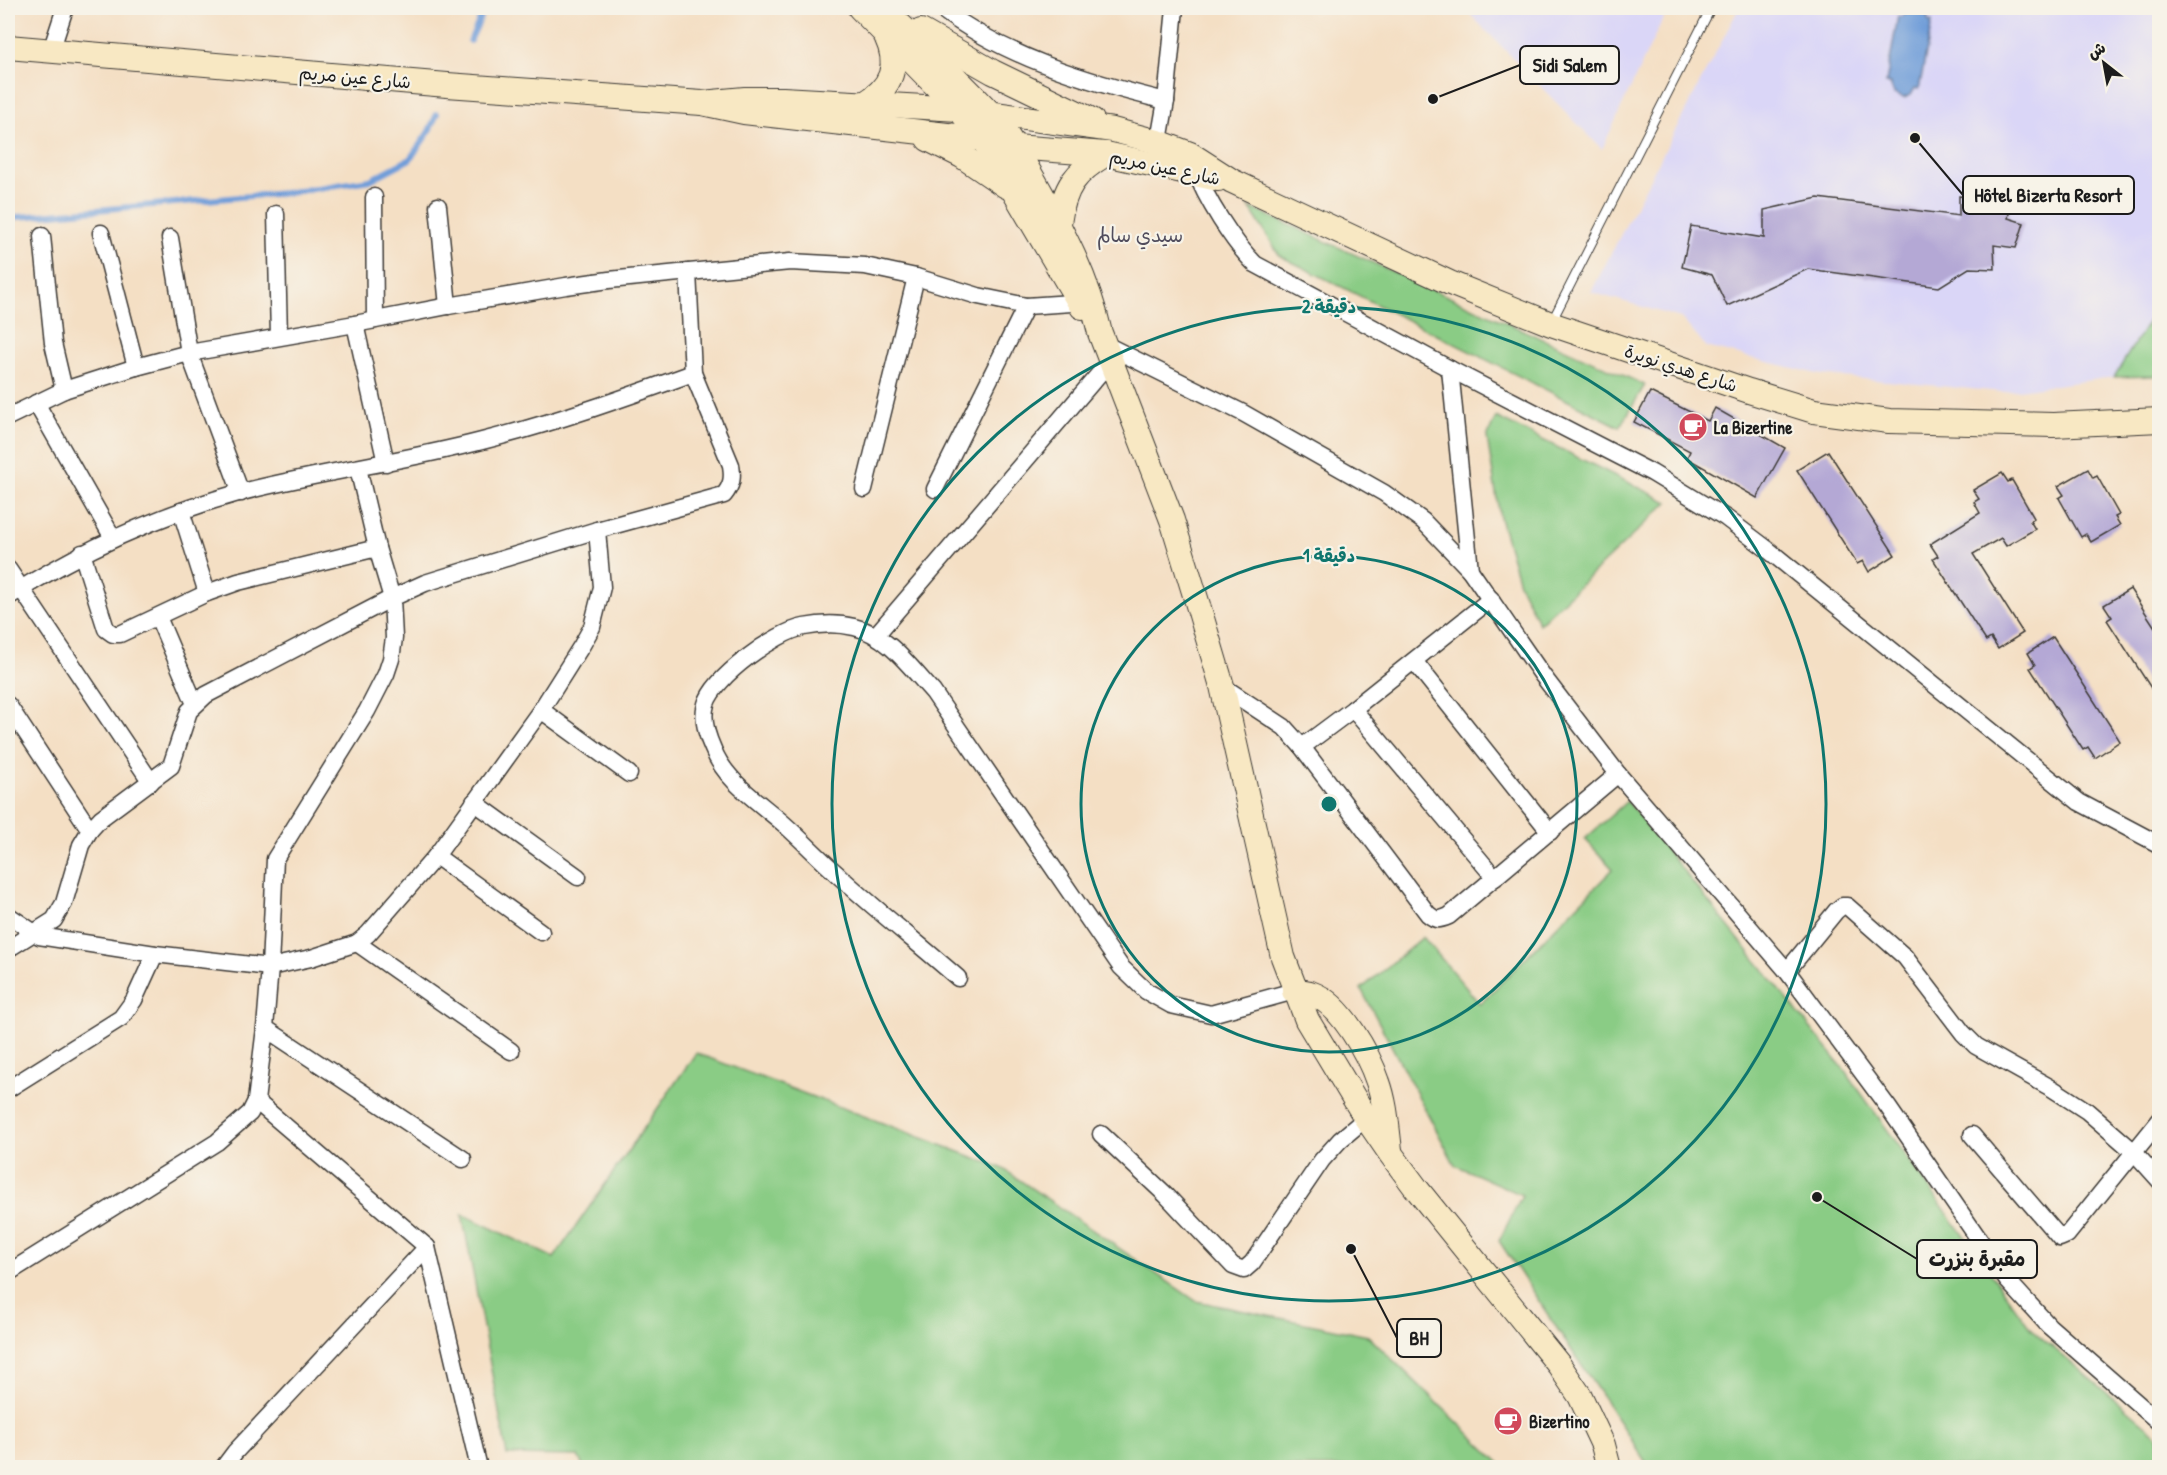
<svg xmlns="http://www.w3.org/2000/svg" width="2167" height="1475" font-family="'Patrick Hand','Playpen Sans Arabic',sans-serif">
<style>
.built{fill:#dad6f7}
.green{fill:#8acc85;stroke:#537450;stroke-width:1.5}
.water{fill:#719ed9;stroke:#465d7a;stroke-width:1.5}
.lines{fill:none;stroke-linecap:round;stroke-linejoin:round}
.stream{stroke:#719ed9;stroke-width:6}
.building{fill:#b4a8d5}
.lane-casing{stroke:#3c3935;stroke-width:10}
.street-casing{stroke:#3c3935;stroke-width:19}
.secondary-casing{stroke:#3c3935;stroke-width:26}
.lane{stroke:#fff;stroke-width:8}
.street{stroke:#fff;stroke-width:16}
.secondary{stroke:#f8e8c3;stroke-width:24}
.ring{fill:none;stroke:#0f766e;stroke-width:3}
.labels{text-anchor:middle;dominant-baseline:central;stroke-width:4.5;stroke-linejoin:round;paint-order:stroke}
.street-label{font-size:18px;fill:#1c1c1c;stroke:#f7f3e8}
.poi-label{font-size:18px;font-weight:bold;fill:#1c1c1c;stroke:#f7f3e8;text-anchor:start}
.neighbourhood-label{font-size:20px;fill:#514d5d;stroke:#f7f3e8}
.centre{fill:#0f766e;stroke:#f7f3e8;stroke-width:3}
.ring-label{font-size:18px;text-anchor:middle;font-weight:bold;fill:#0f766e;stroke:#f7f3e8;stroke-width:4.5;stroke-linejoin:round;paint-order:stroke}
.leader{fill:none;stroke:#1c1c1c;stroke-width:2}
.callout-dot{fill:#1c1c1c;stroke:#f7f3e8;stroke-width:2}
.callout{fill:#f7f3e8;stroke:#1c1c1c;stroke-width:2}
.callout-label{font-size:20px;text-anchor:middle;font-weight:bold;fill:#1c1c1c}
</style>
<rect width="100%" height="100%" fill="#f7f3e8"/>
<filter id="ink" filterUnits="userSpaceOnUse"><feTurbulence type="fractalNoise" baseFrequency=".0167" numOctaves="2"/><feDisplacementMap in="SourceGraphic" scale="12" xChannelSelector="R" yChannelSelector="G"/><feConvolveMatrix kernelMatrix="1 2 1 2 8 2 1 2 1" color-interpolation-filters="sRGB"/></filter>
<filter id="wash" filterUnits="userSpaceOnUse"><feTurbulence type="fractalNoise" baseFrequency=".008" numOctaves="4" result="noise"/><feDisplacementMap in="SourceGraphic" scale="24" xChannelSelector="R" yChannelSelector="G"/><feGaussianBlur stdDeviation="1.35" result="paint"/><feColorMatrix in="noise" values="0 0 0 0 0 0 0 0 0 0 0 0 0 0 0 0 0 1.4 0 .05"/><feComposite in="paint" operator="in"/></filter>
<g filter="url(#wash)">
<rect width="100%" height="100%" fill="#f4dfc4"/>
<g class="built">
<polygon points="1464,8 1668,8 1602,149"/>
<polygon points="1739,8 2159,8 2159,304 2114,377 2003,392 1822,375 1706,347 1681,318 1591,292"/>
</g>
<g class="green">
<polygon points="1249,207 1645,385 1620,427 1280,256"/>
<polygon points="2159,304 2159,376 2114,377"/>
<polygon points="1496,417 1668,502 1539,624 1519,583 1500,518 1487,437"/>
<polygon points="1627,801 1843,1068 2030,1328 2159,1437 2159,1467 1649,1467 1499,1241 1522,1195 1455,1165 1361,989 1423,937 1480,1004 1613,869 1585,839"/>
<polygon points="696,1053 1002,1168 1196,1301 1368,1336 1504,1467 584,1468 578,1456 507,1455 462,1214 554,1258"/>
</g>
<polygon class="water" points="1909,8 1921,8 1927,13 1928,21 1932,22 1919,89 1915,88 1911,95 1904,98 1894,94 1890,84 1886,83 1898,16 1902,17"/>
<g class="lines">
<g class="stream">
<polyline points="470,41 485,8"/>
<polyline points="8,218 285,193 370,180 410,159 428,133 437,114"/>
</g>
</g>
<g id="blocks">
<g class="building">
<polygon points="1959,196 2011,203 2008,218 2024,223 2016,248 1994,245 1995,269 1969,268 1939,287 1808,269 1727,306 1712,275 1682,267 1691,226 1764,238 1764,210 1818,198 1959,216"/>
<polygon points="1650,392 1708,421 1715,408 1785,448 1757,498 1687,458 1690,451 1634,422"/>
<polygon points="1828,451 1895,555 1869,572 1863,561 1857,564 1797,470"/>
<polygon points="2088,469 2093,478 2097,476 2119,515 2115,517 2120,525 2091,542 2086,534 2081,537 2059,498 2064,495 2058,486"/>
<polygon points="2002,473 2008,482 2012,480 2034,518 2030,521 2035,529 2006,546 2001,538 1973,554 2023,633 1998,649 1991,638 1986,641 1953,590 1933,559 1938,556 1930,544 1980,513 1974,502 1979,499 1973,490"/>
<polygon points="2130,589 2160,635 2160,702 2107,620 2112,617 2104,605"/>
<polygon points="2053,637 2120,741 2095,758 2088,747 2083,750 2030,668 2035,665 2028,653"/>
</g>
</g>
</g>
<g filter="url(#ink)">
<use href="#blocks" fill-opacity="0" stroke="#3c3935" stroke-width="1.5"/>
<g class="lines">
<g class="lane-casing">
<polyline id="lane" points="1552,321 1711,8"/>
</g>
<g class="street-casing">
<g id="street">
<path d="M940 8C1005 57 1088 82 1166 101"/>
<polyline points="51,51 65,8"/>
<polyline points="1157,152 1166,101 1175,8"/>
<path d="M1195 169C1205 198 1233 242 1255 264L1450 369 1652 473 1726 518 1767 549 2079 802 2160 845"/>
<polyline points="374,197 375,320"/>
<polyline points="438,206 448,306"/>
<polyline points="276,214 279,336"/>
<polyline points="101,233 136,367"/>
<polyline points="42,236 53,343 64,390"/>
<polyline points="170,238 189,353 241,493"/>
<polyline points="355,324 386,463"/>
<polyline points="1104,344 1243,413 1384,493 1423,521 1470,570 1543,676 1618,774 1787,971 1888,1107 2007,1280 2049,1326 2160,1423"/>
<polyline points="1450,369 1470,570"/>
<polyline points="36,403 113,538"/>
<polyline points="8,417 64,390 136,367 189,353 355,324 448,306 566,286 609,280 790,262 865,266 916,277 978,296 1026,306 1087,302"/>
<polyline points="864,489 916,277"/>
<polyline points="935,489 1026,306"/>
<polyline points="181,511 207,593"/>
<polyline points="82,553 106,629 113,634 120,634 207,593 238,582 377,548"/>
<polyline points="8,569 151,782"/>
<path d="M8 597C80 551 155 516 238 493 318 472 402 462 482 441 554 423 624 398 693 373"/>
<polyline points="158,617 195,704"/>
<polyline points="876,635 1111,360"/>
<polyline points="1414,661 1550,832"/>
<path d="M1222 686 1284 727 1302 747 1428 914C1436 921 1440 920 1449 916L1618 774"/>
<polyline points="8,705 90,830"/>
<polyline points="1353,709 1495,878"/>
<polyline points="541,710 629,774"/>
<polyline points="1302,747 1353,709 1491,599"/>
<polyline points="474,802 578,877"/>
<polyline points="436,856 541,932"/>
<polyline points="8,915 39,936 155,954 270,967 311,958 357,943 368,934 436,856 541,710 582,645 592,627 602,587 597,530"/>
<polyline points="357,943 511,1051"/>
<path d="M8 949 54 920 64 903 81 845 90 830 101 818 171 766 189 711 206 695 392 598 425 583 597 530 724 495C732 485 733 478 731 465L693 373 688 272"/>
<polyline points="1787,971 1836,911 1842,906 1847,906 1905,957 1963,1033 1976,1046 2053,1089 2087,1111 2133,1151 2160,1181"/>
<path d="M958 978C918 943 876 910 837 874 819 858 802 840 784 824 759 802 725 781 713 749 707 736 702 718 706 704 714 677 776 632 804 627 819 624 838 623 854 627 887 634 911 668 933 692L1121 967 1146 991 1171 1005 1211 1014 1294 991"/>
<polyline points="265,1028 463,1159"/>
<polyline points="8,1089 121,1018 134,1000 155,954"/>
<polyline points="256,1101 427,1247 479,1468"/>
<polyline points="1101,1134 1166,1195 1233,1266 1244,1270 1252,1263 1322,1160 1340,1140 1366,1118"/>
<polyline points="1972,1135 2060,1238 2067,1235 2160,1120"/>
<polyline points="8,1273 217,1142 250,1113 256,1101 265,1028 270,967 275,859 367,711 386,674 391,659 394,638 392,598 377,548 358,468"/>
<polyline points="223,1468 235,1452 427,1247"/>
</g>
</g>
<g class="secondary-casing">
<g id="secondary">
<polyline points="860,8 959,109 983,139 1082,307"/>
<path d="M882 8C918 42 956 76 990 113 1008 134 1021 158 1035 182 1062 230 1088 279 1100 333L1172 520 1201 615 1222 686 1283 957 1307 1020 1366 1118 1390 1153 1416 1188 1559 1365 1580 1396 1603 1445 1609 1468"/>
<polyline points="921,31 993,72 1092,120"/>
<polyline points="8,47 447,85 702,103 744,112 983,139 1015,147 1106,154 1218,179"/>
<polyline points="702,103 745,99 783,99 959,109 1113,130 1158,142 1190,154 1232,181 1450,283 1551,324 1749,391 1814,411 1889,421 2053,425 2160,420"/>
<path d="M864 104C892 87 900 66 886 36"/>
<polyline points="928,139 962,156 1006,186"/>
<path d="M1059 223C1064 187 1075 172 1106 154"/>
<path d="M1294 991C1300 991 1307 992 1313 994 1341 1004 1369 1055 1378 1082 1386 1104 1387 1127 1390 1150"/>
</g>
</g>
<use href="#lane" class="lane"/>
<use href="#street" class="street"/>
<use href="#secondary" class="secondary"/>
</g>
</g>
<g class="ring">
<circle cx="1329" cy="804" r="248"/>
<circle cx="1329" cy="804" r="497"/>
</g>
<defs>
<g id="cafe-disc" transform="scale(1.5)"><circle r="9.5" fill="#d1495b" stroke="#f7f3e8"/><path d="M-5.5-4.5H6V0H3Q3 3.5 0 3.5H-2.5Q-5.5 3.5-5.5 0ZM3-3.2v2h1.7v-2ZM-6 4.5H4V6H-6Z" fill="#fff"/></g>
</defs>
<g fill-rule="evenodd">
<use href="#cafe-disc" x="1693" y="427"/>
<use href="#cafe-disc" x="1508" y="1421"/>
</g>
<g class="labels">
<g class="street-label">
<text transform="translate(355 77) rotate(5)">شارع عين مريم</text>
<text transform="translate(1165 167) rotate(12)">شارع عين مريم</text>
<text transform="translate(1681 368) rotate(18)">شارع هدي نويرة</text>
</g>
<g class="poi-label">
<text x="1714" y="427">La Bizertine</text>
<text x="1529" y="1421">Bizertino</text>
</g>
<g class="neighbourhood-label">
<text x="1140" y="234">سيدي سالم</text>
</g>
</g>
<circle cx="1329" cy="804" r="9" class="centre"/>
<g class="ring-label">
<text x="1329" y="313">2 دقيقة</text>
<text x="1329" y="562">1 دقيقة</text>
</g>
<path class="leader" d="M1433 99L1520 65M1915 138L1963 195M1817 1197L1917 1259M1351 1249L1397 1338"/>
<g class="callout-dot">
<circle cx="1433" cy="99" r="6"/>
<circle cx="1915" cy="138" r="6"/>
<circle cx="1817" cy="1197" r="6"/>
<circle cx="1351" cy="1249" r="6"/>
</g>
<g class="callout">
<rect x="1520" y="46" width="99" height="38" rx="6"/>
<rect x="1963" y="176" width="171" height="38" rx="6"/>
<rect x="1917" y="1240" width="120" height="38" rx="6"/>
<rect x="1397" y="1319" width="44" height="38" rx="6"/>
</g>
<g class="callout-label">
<text x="1570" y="72">Sidi Salem</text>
<text x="2048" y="202">Hôtel Bizerta Resort</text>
<text x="1977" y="1266">مقبرة بنزرت</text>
<text x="1419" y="1345">BH</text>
</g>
<rect width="2167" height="1475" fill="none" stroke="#f7f3e8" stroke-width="30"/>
<g transform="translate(2104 63) rotate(329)" stroke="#f7f3e8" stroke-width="4.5" paint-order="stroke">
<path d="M0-4.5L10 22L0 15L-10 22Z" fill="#1c1c1c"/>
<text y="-9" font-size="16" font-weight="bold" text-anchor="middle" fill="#1c1c1c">ش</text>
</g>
</svg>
